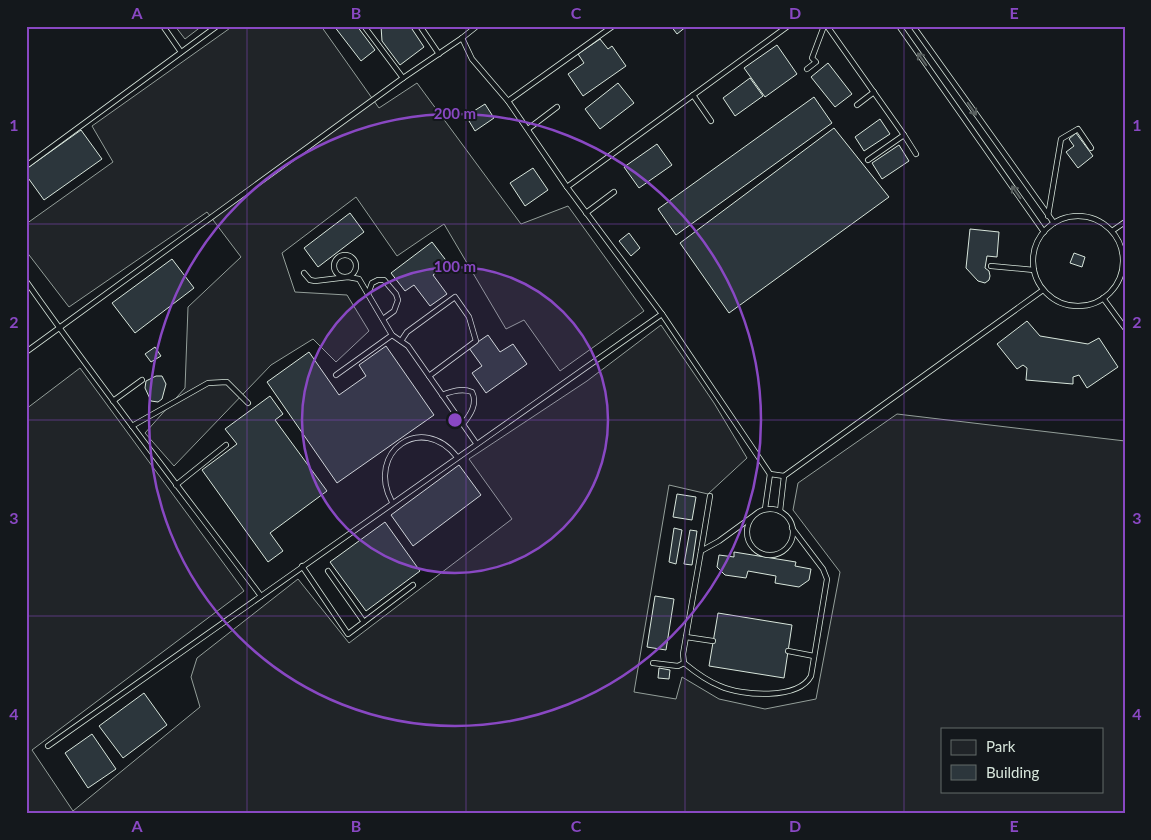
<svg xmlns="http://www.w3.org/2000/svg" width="1151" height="840" font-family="Lato,sans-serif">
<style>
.green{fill:#202428;stroke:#939e99;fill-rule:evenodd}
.building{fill:#2c363c;stroke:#d8e6dc}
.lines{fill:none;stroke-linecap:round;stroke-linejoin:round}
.lane-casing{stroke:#d8e6dc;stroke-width:6}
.lane{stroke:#14181c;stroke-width:4.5}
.oneway{stroke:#59605f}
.grid{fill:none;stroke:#8948c3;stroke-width:1;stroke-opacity:0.55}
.ring{fill:none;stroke:#8948c3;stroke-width:2.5}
.centre{fill:#8948c3;stroke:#14181c;stroke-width:2.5}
.ring-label{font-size:15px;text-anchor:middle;font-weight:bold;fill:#8948c3;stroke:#14181c;stroke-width:4;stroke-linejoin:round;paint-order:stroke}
.neatline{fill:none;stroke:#8948c3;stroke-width:2}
.grid-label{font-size:16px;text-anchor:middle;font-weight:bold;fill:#8948c3}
</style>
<rect width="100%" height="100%" fill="#14181c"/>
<g class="green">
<polygon points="175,26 202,26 185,39"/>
<polygon points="233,26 321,26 379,108 417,83 521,224 568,206 644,311 560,371 524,320 506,329 444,224 397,256 356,197 282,253 295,292 347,295 369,331 336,362 313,339 271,365 174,466 145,433 185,388 188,307 241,257 207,212 69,307 26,251 26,224 113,162 92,126"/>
<path d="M661 325 714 403 747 458 708 494 669 485 634 692 676 699 682 677 719 699 765 709 816 699 840 572 793 510 798 483 897 414 1125 441V814H26V409L80 368 244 591 32 750 73 811 200 707 191 677 197 658 298 579 349 643 512 519 469 459 587 381ZM942 729H1102V791H942Z"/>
</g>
<g class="building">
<polygon points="334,26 357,26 375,50 361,61"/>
<polygon points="381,26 410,26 424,47 400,65 382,41"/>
<polygon points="671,26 687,26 677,34"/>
<polygon points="600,39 608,49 612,46 626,66 583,96 568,74 584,63 578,54"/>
<polygon points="777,45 797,74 765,97 744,68"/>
<polygon points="828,63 852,94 835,107 811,77"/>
<polygon points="750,78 763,96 735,116 723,98"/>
<polygon points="618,83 634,103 600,129 585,109"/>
<polygon points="814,97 832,123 676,235 658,209"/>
<polygon points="485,104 494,118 475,131 466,116"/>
<polygon points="880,119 890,134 864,151 855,137"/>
<polygon points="834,128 889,197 729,313 680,243"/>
<polygon points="81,130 102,159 44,200 26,175 26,169"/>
<polygon points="1076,133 1093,156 1078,168 1066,152 1074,146 1069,139"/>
<polygon points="657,144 672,165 639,188 624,167"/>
<polygon points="899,145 909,161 882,179 872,163"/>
<polygon points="533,168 548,190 525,206 510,183"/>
<polygon points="350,213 364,232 318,267 304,248"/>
<polygon points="970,229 999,232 997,257 987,256 985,268 989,271 990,276 989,280 985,283 978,281 966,268"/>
<polygon points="629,233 640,248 631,256 619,241"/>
<polygon points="432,242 448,263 433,275 447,294 430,306 414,285 405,291 391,273"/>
<polygon points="1074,253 1085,257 1082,267 1070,263"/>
<polygon points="172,259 194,288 135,333 112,303"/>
<polygon points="1027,321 1040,336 1088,344 1099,338 1118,367 1087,388 1079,375 1073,377 1073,384 1026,380 1027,368 1023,365 1017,369 997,344"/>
<polygon points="488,335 500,352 513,344 527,364 486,393 472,373 482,366 469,348"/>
<polygon points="386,346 434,415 337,483 267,382 309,352 339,395 366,376 359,365"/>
<polygon points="155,347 161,356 151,362 145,354"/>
<polygon points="156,376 162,376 166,384 162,399 158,402 151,401 145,388 146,381"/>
<polygon points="270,396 283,414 275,420 327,491 270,533 283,551 268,562 202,470 237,444 225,429"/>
<polygon points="459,465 481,495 413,546 391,515"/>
<polygon points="677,494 696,497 692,520 673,517"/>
<polygon points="385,522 420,571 366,611 330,562"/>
<polygon points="674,528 682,530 676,564 669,562"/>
<polygon points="690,530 697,531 692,565 684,564"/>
<polygon points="734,552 796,562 795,566 811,569 809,580 799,587 775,583 776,576 748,571 746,578 725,575 717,567 719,555 734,557"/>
<polygon points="655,596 674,599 666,650 647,647"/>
<polygon points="718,613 792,625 784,678 709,666"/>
<polygon points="659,668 670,670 669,679 658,678"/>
<polygon points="144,693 167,725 123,758 99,726"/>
<polygon points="92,734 116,769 88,788 65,753"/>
</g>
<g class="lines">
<g class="lane-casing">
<g id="lane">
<polyline points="163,26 181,52"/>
<polyline points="364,26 403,78"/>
<polyline points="420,26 439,54"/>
<polyline points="827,26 904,135 868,160"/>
<polyline points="899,26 1044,232"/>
<polyline points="913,26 1054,223"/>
<polyline points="462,38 472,59 508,101 567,187 662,314 770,474 784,476 1043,290"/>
<polyline points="807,69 816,62 812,58 824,26"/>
<polyline points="693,95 711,121"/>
<polyline points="508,101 613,26"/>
<polyline points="857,105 874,92"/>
<polyline points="528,129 557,107"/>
<polyline points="904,135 916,154"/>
<polyline points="26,166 217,26"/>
<polyline points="567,187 788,26"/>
<polyline points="586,213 614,192"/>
<polyline points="1048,216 1061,139 1078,129 1091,148"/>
<circle cx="1078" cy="261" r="45"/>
<polyline points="1112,231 1125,222"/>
<circle cx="345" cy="266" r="11"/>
<polyline points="991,266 1034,270"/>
<polyline points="304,273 310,280 315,281 348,277 359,279 392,335 408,346 476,443"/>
<path d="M26 281C101 388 182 491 261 596"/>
<polyline points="368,294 372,283 378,280 384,280 396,294 398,300 394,311 383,319"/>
<polyline points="1103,298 1125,328"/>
<polyline points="401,341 407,332 455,297 469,317 476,341 429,376"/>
<polyline points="26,352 403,78 462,38 477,26"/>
<polyline points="336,375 392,335"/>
<path d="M442 395C452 391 462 388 472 392 478 404 470 415 463 424"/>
<polyline points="113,401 142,380"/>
<polyline points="132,426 208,383 227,382 248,403"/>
<polyline points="176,485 226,445"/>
<path d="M392 502C365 452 422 412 457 457"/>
<polyline points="765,509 770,474"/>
<circle cx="770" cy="532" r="23"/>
<polyline points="780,511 784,476"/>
<path d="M752 517 719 541 701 551 683 654 684 663C695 672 707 681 720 686 742 696 798 700 811 676L827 579 823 569 792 528"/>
<polyline points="701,551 710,496"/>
<polyline points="302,566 348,634 413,585"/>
<polyline points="328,571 364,622"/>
<polyline points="686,637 713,641"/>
<polyline points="788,651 814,656"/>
<polyline points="653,663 678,666 684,663"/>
<polyline points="48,746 662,314"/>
</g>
</g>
<use href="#lane" class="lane"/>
</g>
<defs><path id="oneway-shaft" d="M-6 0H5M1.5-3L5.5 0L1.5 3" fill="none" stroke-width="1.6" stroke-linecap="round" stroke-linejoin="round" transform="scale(1.25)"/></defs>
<g class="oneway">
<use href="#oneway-shaft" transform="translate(922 59) rotate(-125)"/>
<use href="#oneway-shaft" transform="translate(972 109) rotate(55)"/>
<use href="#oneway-shaft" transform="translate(1016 192) rotate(-125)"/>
</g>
<path class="grid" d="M247 26V814M466 26V814M685 26V814M904 26V814M26 224H1125M26 420H1125M26 616H1125"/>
<circle cx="455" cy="420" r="153" fill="#8948c3" fill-opacity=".12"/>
<g class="ring">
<circle cx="455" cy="420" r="153"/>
<circle cx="455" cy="420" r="306"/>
</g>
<circle cx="455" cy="420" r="8" class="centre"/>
<g class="ring-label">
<text x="455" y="119">200 m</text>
<text x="455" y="272">100 m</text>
</g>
<rect width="1151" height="840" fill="none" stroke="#14181c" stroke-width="55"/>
<rect x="941" y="728" width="162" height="65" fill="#14181c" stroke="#626a69"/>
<rect x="951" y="740" width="25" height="15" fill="#202428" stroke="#626a69"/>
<text x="986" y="752" font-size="15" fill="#d8e6dc">Park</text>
<rect x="951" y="765" width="25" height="15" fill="#2c363c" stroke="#626a69"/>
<text x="986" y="778" font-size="15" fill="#d8e6dc">Building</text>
<rect x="28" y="28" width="1096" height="784" class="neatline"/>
<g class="grid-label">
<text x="137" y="19">A</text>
<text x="356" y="19">B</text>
<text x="576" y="19">C</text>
<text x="795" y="19">D</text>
<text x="1014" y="19">E</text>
<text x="14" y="131">1</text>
<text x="1137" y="131">1</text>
<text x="14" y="328">2</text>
<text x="1137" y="328">2</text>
<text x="14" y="524">3</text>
<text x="1137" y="524">3</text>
<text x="14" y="720">4</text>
<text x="1137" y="720">4</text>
<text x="137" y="832">A</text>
<text x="356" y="832">B</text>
<text x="576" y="832">C</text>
<text x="795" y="832">D</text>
<text x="1014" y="832">E</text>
</g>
</svg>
